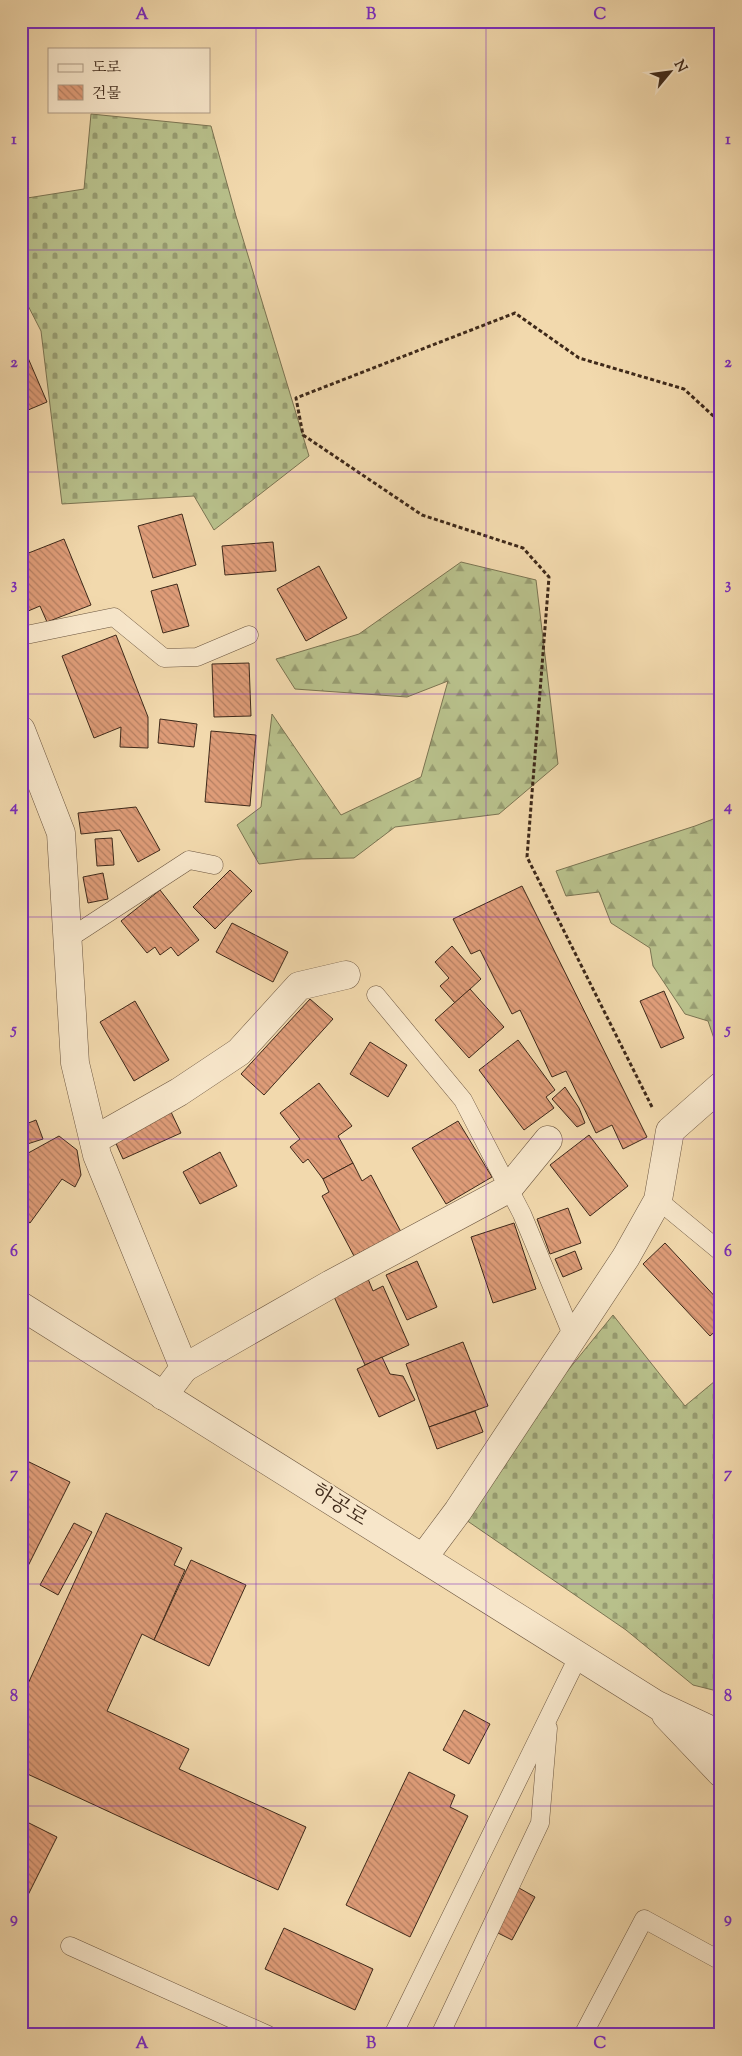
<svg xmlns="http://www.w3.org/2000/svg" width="742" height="2056" font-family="'Sorts Mill Goudy','Noto Serif KR',serif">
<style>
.forest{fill:url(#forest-firs);stroke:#7b7452}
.cemetery{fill:url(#cemetery-stones);stroke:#7b7452}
.building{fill:url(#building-back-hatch);stroke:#3e291a}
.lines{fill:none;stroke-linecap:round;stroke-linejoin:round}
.service-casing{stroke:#6b553f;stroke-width:19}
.minor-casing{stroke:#6b553f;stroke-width:29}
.tertiary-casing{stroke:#6b553f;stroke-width:29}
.path{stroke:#3e291a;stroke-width:3;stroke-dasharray:4 2.5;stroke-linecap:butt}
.service{stroke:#f7e6ca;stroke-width:18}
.minor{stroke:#f7e6ca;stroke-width:28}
.tertiary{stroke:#f7e6ca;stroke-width:28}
.grid{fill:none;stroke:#7b2cbf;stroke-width:1;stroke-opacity:0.55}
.labels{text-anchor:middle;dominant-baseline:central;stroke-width:4;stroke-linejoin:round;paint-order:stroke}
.street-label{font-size:21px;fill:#3e291a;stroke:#f7e6ca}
.neatline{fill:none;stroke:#7b2cbf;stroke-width:2}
.grid-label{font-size:16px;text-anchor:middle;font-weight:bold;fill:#7b2cbf}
</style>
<defs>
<pattern id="forest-firs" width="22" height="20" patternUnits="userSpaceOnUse" patternTransform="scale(1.25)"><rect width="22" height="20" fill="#b8c08b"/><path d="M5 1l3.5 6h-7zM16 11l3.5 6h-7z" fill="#979c71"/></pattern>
<pattern id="cemetery-stones" width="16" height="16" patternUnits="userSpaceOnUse" patternTransform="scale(1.25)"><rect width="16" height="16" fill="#b8c08b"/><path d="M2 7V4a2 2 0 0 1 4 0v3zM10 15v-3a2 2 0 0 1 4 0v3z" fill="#979c71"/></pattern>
<pattern id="building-back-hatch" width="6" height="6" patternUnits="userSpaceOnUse" patternTransform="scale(1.25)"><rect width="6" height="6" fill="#de9c78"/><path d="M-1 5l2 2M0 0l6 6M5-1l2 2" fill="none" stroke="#b57f62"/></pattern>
</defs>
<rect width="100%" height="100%" fill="#f2d9ad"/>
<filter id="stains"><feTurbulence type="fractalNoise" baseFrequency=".004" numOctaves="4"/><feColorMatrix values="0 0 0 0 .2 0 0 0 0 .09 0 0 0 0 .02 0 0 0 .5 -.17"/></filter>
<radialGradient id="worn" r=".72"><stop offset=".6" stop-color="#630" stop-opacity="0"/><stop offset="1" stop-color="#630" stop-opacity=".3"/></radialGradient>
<g class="forest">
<polygon points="461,562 536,580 558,764 499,814 395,827 354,858 301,859 259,864 237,825 261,807 272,714 341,815 421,777 448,681 407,697 295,689 276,659 359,634"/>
<polygon points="721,816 721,1059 708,1021 685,1014 653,966 650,948 611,923 599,892 566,896 556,871 695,826"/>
</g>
<g class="cemetery">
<polygon points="91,114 211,126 236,216 309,456 214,530 194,496 62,504 41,331 21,292 21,199 84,189"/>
<polygon points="613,1315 685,1406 721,1376 721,1692 693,1685 626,1630 466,1520 556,1385"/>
</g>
<g class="building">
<polygon points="22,344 47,402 21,413 21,344"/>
<polygon points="182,514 196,565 153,578 138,526"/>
<polygon points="64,539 91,605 47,622 40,606 21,614 21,556"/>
<polygon points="273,542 276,571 225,575 222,546"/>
<polygon points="319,566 347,618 306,641 277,589"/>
<polygon points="177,584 189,626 163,633 151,591"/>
<polygon points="116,635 148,717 148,748 120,747 121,727 94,738 62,656"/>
<polygon points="249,663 251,716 214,717 212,664"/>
<polygon points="160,719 197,724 194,747 158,743"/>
<polygon points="211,731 256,735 250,806 205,802"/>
<polygon points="136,807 160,850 138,862 120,830 81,834 78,813"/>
<polygon points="112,838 114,865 97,866 95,839"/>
<polygon points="230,870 252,891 215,929 193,907"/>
<polygon points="103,873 108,899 88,903 83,877"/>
<polygon points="522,886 647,1137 623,1149 612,1125 596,1133 566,1071 552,1077 520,1010 512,1014 480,950 471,954 453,919"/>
<polygon points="160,890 199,940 178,956 171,947 160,955 155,947 147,953 121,921"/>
<polygon points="232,923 288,952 273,982 216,952"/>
<polygon points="452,946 481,979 455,1003 440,986 449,978 435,962"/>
<polygon points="470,989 504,1027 469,1058 435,1020"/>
<polygon points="664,991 684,1038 661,1048 640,1001"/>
<polygon points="310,999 333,1019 264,1095 241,1074"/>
<polygon points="135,1001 169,1060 134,1081 100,1022"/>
<polygon points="518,1040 555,1090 546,1097 554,1108 524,1130 479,1070"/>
<polygon points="370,1042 407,1065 388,1097 350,1074"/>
<polygon points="319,1083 352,1126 338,1136 353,1163 323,1179 308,1159 303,1163 290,1147 300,1139 280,1113"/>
<polygon points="565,1087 579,1108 585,1123 577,1127 552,1099"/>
<polygon points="171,1112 181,1133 123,1159 113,1137"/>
<polygon points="36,1120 43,1139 21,1146 21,1126"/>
<polygon points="458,1121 492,1177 446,1204 412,1148"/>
<polygon points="589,1135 628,1186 590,1216 550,1165"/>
<polygon points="59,1136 77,1150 81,1175 75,1187 62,1179 30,1223 21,1217 21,1157"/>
<polygon points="220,1152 237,1186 200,1204 183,1172"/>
<polygon points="353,1163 362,1181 371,1175 401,1232 354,1256 322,1196 329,1192 323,1179"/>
<polygon points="568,1208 581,1243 550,1254 537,1219"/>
<polygon points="514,1223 536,1289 493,1303 471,1237"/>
<polygon points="665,1243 721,1303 721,1326 710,1336 643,1264"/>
<polygon points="575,1251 582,1269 563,1277 555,1259"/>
<polygon points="417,1261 437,1307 407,1320 386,1275"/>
<polygon points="366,1274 373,1291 383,1286 409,1345 365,1365 331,1290"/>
<polygon points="463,1342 488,1406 429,1427 406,1364"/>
<polygon points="382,1357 390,1374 403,1376 415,1400 379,1417 357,1369"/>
<polygon points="475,1411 483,1432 437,1449 429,1427"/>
<polygon points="21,1458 70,1482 21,1580"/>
<polygon points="106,1513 182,1548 174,1565 185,1570 154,1640 142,1634 107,1711 189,1749 179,1769 306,1827 278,1890 21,1771 21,1699"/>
<polygon points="74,1523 92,1532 58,1595 40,1585"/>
<polygon points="191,1560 246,1585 209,1666 154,1640"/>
<polygon points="464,1710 490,1724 469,1764 443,1750"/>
<polygon points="409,1772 455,1795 450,1807 468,1816 410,1937 346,1905"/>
<polygon points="21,1819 57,1837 21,1909"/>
<polygon points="519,1888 535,1897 512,1940 496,1932"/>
<polygon points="284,1928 373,1969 355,2010 265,1969"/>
</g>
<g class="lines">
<g class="service-casing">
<g id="service">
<polyline points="21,636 114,617 164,658 197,657 249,635"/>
<polyline points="68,939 189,860 214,865"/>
<polyline points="376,995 463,1100 522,1214 573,1337"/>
<polyline points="658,1200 721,1252"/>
<polyline points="70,1946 268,2035"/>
<polyline points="393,2035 579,1655"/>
<polyline points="440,2035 540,1823 548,1728"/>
<polyline points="583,2035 644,1919 721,1961"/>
</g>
</g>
<g class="minor-casing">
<g id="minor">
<polyline points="21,730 61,833 75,1063 97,1155 184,1368 163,1396"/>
<polyline points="94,1140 179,1092 239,1052 299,986 346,975"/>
<polyline points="184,1368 331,1284 508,1189 548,1140"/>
<polyline points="423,1558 458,1511 626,1257 658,1200 670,1131 721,1086"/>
</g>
</g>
<g class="tertiary-casing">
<g id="tertiary">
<polyline points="21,1306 657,1705 721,1735"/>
<polyline points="666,1715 721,1773"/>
</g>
</g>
<polyline class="path" points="652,1107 527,857 549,577 523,548 422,515 303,435 296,398 515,313 579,358 684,389 721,423"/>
<use href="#service" class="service"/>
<use href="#minor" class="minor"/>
<use href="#tertiary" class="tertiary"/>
</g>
<path class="grid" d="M256 21V2035M486 21V2035M21 250H721M21 472H721M21 694H721M21 917H721M21 1139H721M21 1361H721M21 1584H721M21 1806H721"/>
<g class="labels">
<g class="street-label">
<text transform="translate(339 1506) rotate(32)">하공로</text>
</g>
</g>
<rect width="742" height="2056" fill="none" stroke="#f2d9ad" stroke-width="55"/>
<rect x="48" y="48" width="162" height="65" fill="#f7e6ca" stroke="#ad9a84"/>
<rect x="58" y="64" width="25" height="8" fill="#f7e6ca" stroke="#ad9a84"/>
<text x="92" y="72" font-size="15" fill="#3e291a">도로</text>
<rect x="58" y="85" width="25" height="15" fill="url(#building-back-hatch)" stroke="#ad9a84"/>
<text x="92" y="98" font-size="15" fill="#3e291a">건물</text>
<g transform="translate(670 72) rotate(61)" stroke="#f7e6ca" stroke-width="4" paint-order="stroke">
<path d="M0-4L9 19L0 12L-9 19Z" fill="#3e291a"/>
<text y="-8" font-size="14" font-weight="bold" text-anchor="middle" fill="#3e291a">N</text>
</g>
<rect x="28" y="28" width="686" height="2000" class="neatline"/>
<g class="grid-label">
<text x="142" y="19">A</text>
<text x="371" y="19">B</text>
<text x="600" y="19">C</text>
<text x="14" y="144">1</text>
<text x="728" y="144">1</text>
<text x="14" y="367">2</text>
<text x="728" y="367">2</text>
<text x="14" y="589">3</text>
<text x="728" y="589">3</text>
<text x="14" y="811">4</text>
<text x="728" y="811">4</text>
<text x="14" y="1034">5</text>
<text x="728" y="1034">5</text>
<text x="14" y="1256">6</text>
<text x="728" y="1256">6</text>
<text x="14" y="1478">7</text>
<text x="728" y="1478">7</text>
<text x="14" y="1701">8</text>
<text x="728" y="1701">8</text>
<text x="14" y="1923">9</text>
<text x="728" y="1923">9</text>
<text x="142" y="2048">A</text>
<text x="371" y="2048">B</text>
<text x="600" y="2048">C</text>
</g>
<rect width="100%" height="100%" filter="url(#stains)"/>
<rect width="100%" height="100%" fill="url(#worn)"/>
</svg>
